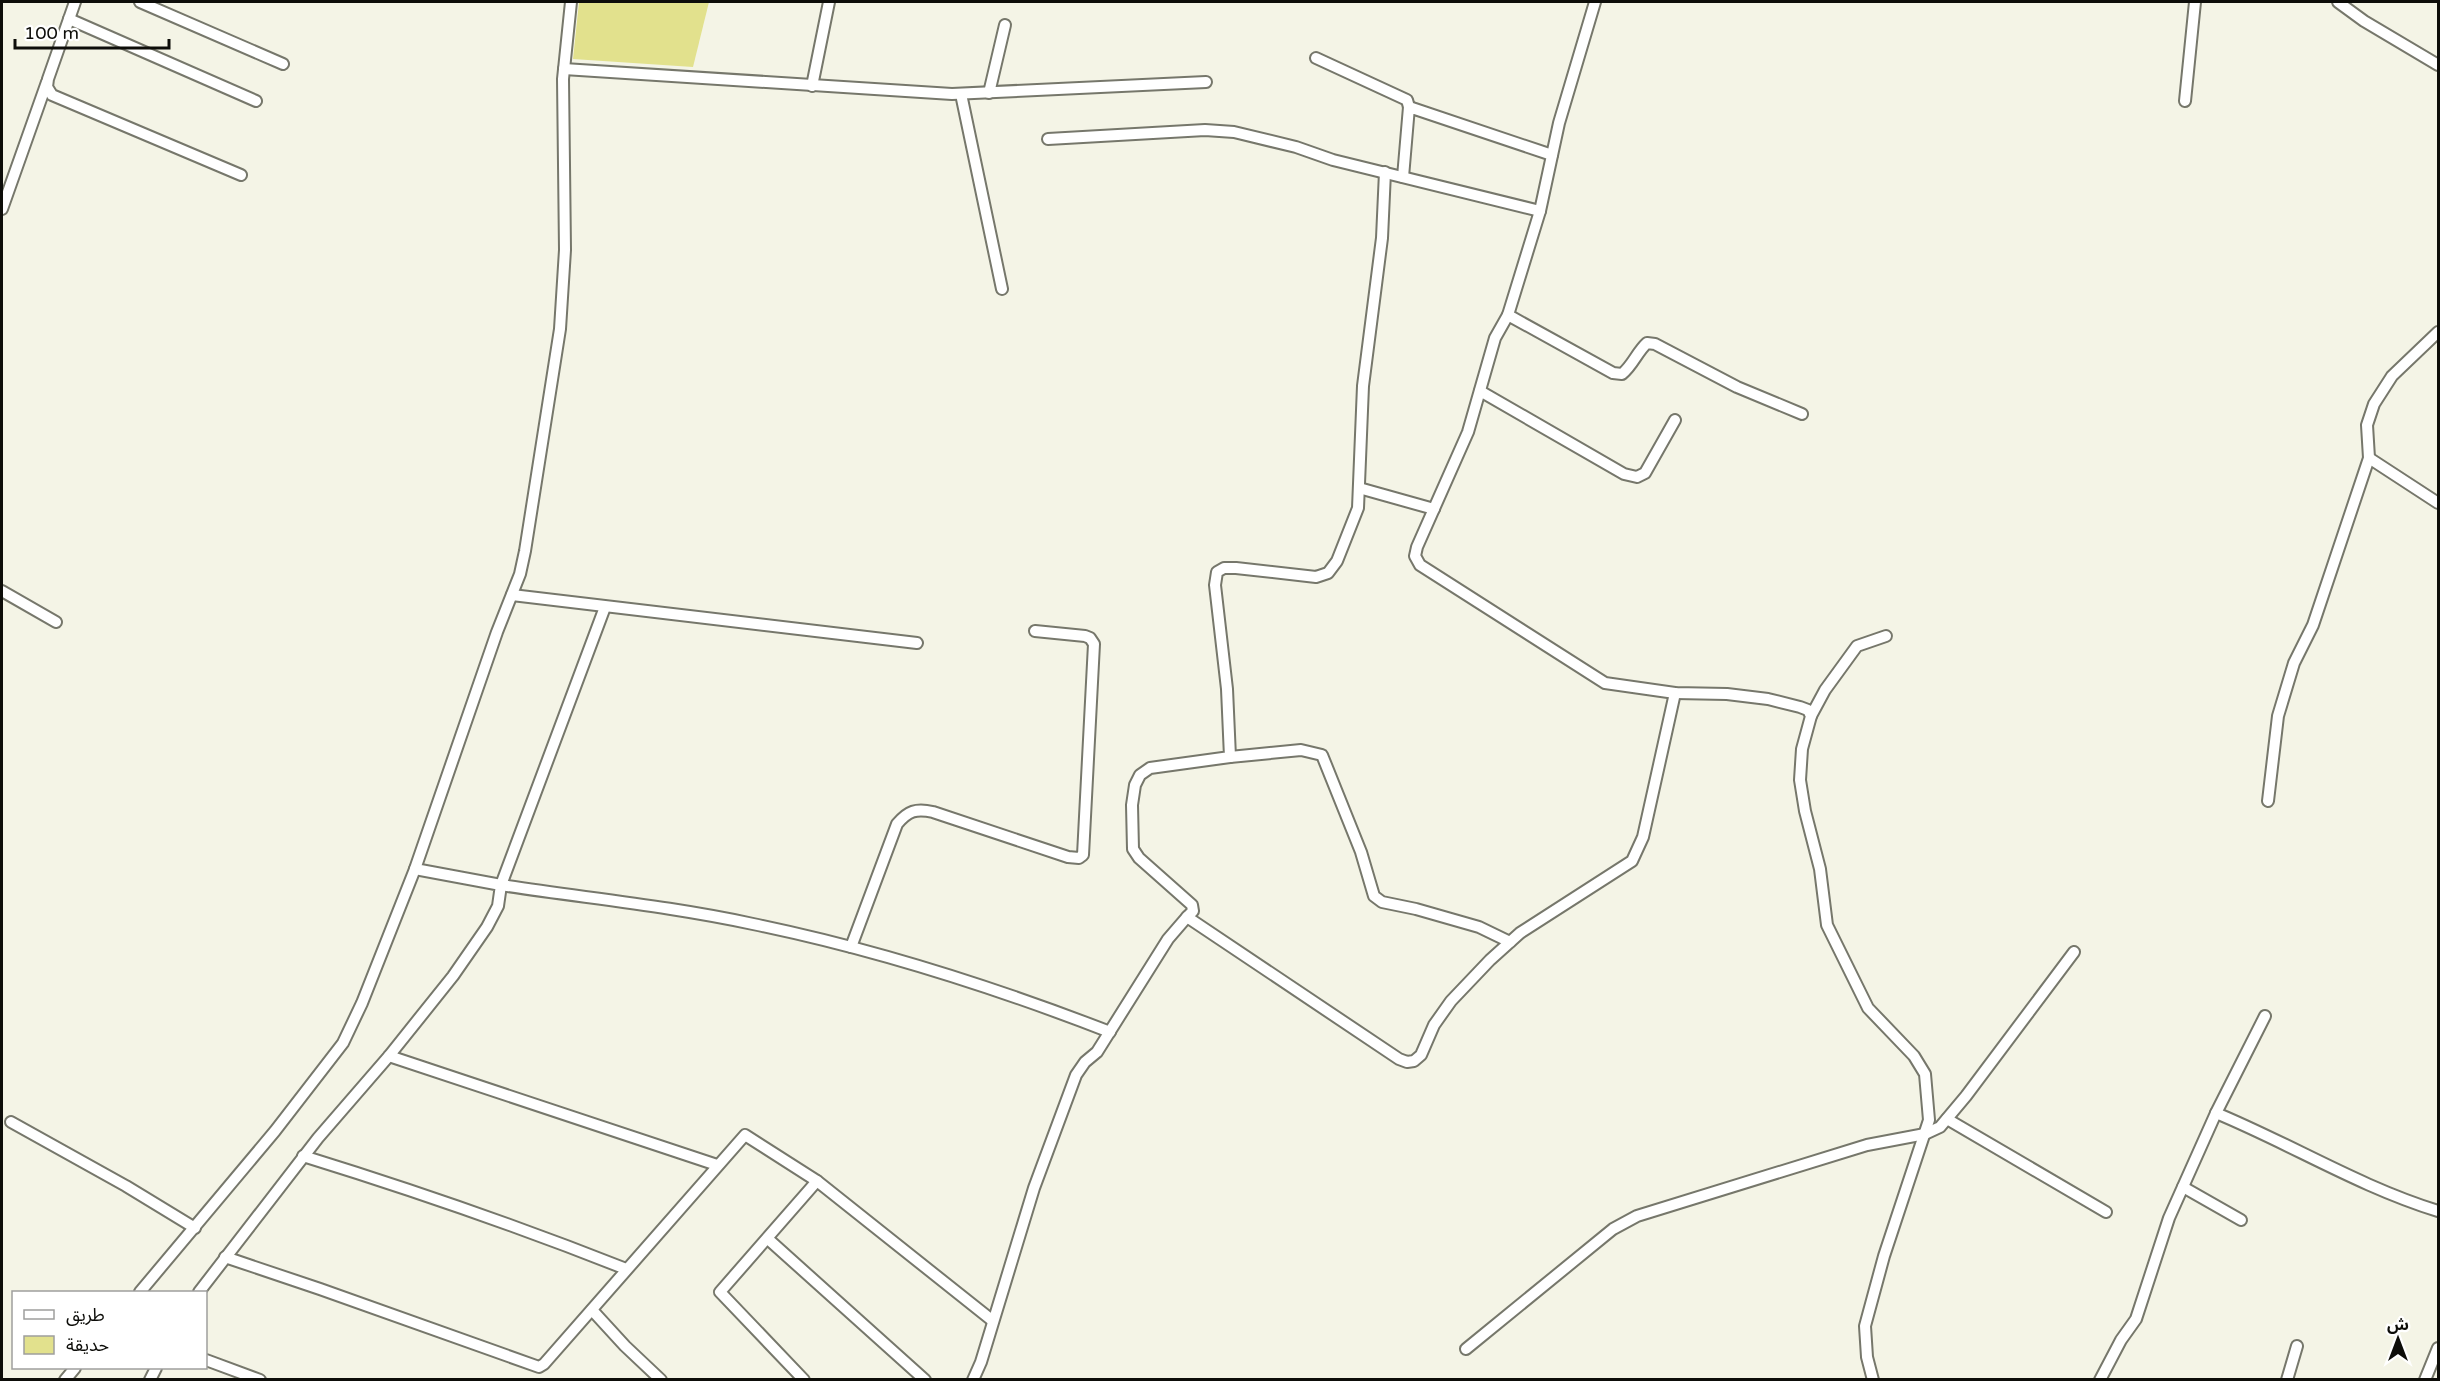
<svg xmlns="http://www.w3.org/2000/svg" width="2440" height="1381" font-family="'Varela Round','Noto Sans Arabic',sans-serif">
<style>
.green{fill:#e2e18d}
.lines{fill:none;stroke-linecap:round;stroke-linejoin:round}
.minor-casing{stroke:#76776b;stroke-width:14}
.minor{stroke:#fff;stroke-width:10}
</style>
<rect width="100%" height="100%" fill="#f4f4e6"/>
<polygon class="green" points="579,2 709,2 693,67 573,59"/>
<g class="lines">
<g class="minor-casing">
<g id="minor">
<polyline points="75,2 48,79 47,87 52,95 241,175"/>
<polyline points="140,2 283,64"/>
<polyline points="571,2 563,79 565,250 560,329 525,551 520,574 497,632 415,869 501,885 498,906 487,927 453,976 389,1056 717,1165"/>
<polyline points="1595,2 1559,123 1540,211 1508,315 1495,338 1468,432 1417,547 1415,556 1420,565 1605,683 1675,693 1727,694 1768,699 1800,707 1808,710 1811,716 1802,749 1800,780 1805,811 1820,869 1827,925 1868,1008 1914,1056 1925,1074 1929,1120 1884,1256 1865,1326 1867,1357 1873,1380"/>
<polyline points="2338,2 2364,21 2438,65"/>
<polyline points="69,19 256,101"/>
<polyline points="1316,58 1407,100 1409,107"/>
<polyline points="564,69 952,94 1206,82"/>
<polyline points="812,86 829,2"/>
<polyline points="989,93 1005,25"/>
<polyline points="961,94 1002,289"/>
<polyline points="2185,101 2195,2"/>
<polyline points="1048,139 1205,130 1234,132 1296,147 1333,160 1540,211"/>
<polyline points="1403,177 1409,107 1552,155"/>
<polyline points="2,209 47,82"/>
<path d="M1508 315 1613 373 1622 374C1633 365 1637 352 1647 343L1655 344 1737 387 1802 414"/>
<polyline points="1480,391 1624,474 1637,477 1645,473 1675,420"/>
<polyline points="2369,458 2438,503"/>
<polyline points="1359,488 1434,509"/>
<polyline points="2,591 56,622"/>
<polyline points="512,595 917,643"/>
<path d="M605 607 501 885C585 898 670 906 753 924 875 949 994 987 1110 1032"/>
<polyline points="1811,716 1825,690 1857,646 1886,636"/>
<polyline points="1230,757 1301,750 1322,755 1361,852 1374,896 1382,902 1416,909 1479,927 1510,942"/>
<polyline points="2268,801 2278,716 2294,663 2313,625 2369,458 2367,425 2374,404 2392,376 2438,332"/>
<polyline points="1187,917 1193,911 1192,905 1139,858 1133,849 1132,805 1135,785 1140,775 1150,768 1230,757 1227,689 1215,585 1217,572 1224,568 1236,568 1316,577 1328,573 1337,561 1358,508 1363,386 1382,238 1385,172"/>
<path d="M851 947 897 824C908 811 916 808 933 812L1068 857 1079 858 1083 855 1094 644 1090 638 1085 636 1035 631"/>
<path d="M2216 1113C2291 1144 2360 1187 2438 1211"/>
<polyline points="1947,1119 2106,1212"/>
<polyline points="11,1122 126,1186 195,1228"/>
<path d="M303 1156C413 1190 520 1227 626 1269"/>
<polyline points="2183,1187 2241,1220"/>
<polyline points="768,1239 925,1380"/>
<polyline points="225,1257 320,1289 539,1367 544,1364 745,1135 817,1181 993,1321"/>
<polyline points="140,1292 275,1131 343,1043 362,1003 415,869"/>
<polyline points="199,1292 318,1138 389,1056"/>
<polyline points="592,1310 625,1346 661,1380"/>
<polyline points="1466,1349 1613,1229 1637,1216 1867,1145 1925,1134 1940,1127 1966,1096 2074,952"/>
<polyline points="206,1360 260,1380"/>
<polyline points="65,1380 75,1368"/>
<polyline points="150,1380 156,1368"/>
<polyline points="804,1380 720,1292 817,1181"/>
<polyline points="973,1380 981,1362 1034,1188 1076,1075 1085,1062 1097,1052 1168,939 1187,917 1399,1059 1407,1062 1414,1061 1421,1055 1434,1025 1451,1001 1490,960 1520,933 1632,861 1643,837 1675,693"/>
<polyline points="2100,1380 2121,1340 2136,1319 2169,1218 2216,1113 2265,1016"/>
<polyline points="2287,1380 2297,1346"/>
<polyline points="2425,1380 2438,1348"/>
</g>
</g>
<use href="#minor" class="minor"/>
</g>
<rect width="2440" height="1381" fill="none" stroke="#0d0d09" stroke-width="6"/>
<rect x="12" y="1291" width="195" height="78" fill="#ffffff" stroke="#9e9e9d" stroke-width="1.5"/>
<rect x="24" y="1310" width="30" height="9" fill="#ffffff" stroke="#9e9e9d" stroke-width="1.5"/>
<text x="66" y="1321" font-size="18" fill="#0d0d09">طريق</text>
<rect x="24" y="1336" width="30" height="18" fill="#e2e18d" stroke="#9e9e9d" stroke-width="1.5"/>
<text x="66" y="1351" font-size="18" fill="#0d0d09">حديقة</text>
<g transform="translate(2398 1339)" stroke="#ffffff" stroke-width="4.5" paint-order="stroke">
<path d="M0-4.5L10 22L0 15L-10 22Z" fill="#0d0d09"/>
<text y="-9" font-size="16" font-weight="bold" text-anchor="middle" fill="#0d0d09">ش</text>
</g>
<path d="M15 39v9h154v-9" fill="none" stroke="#0d0d09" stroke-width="3"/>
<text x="24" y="39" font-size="18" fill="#0d0d09" stroke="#ffffff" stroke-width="4.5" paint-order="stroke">100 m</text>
</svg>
